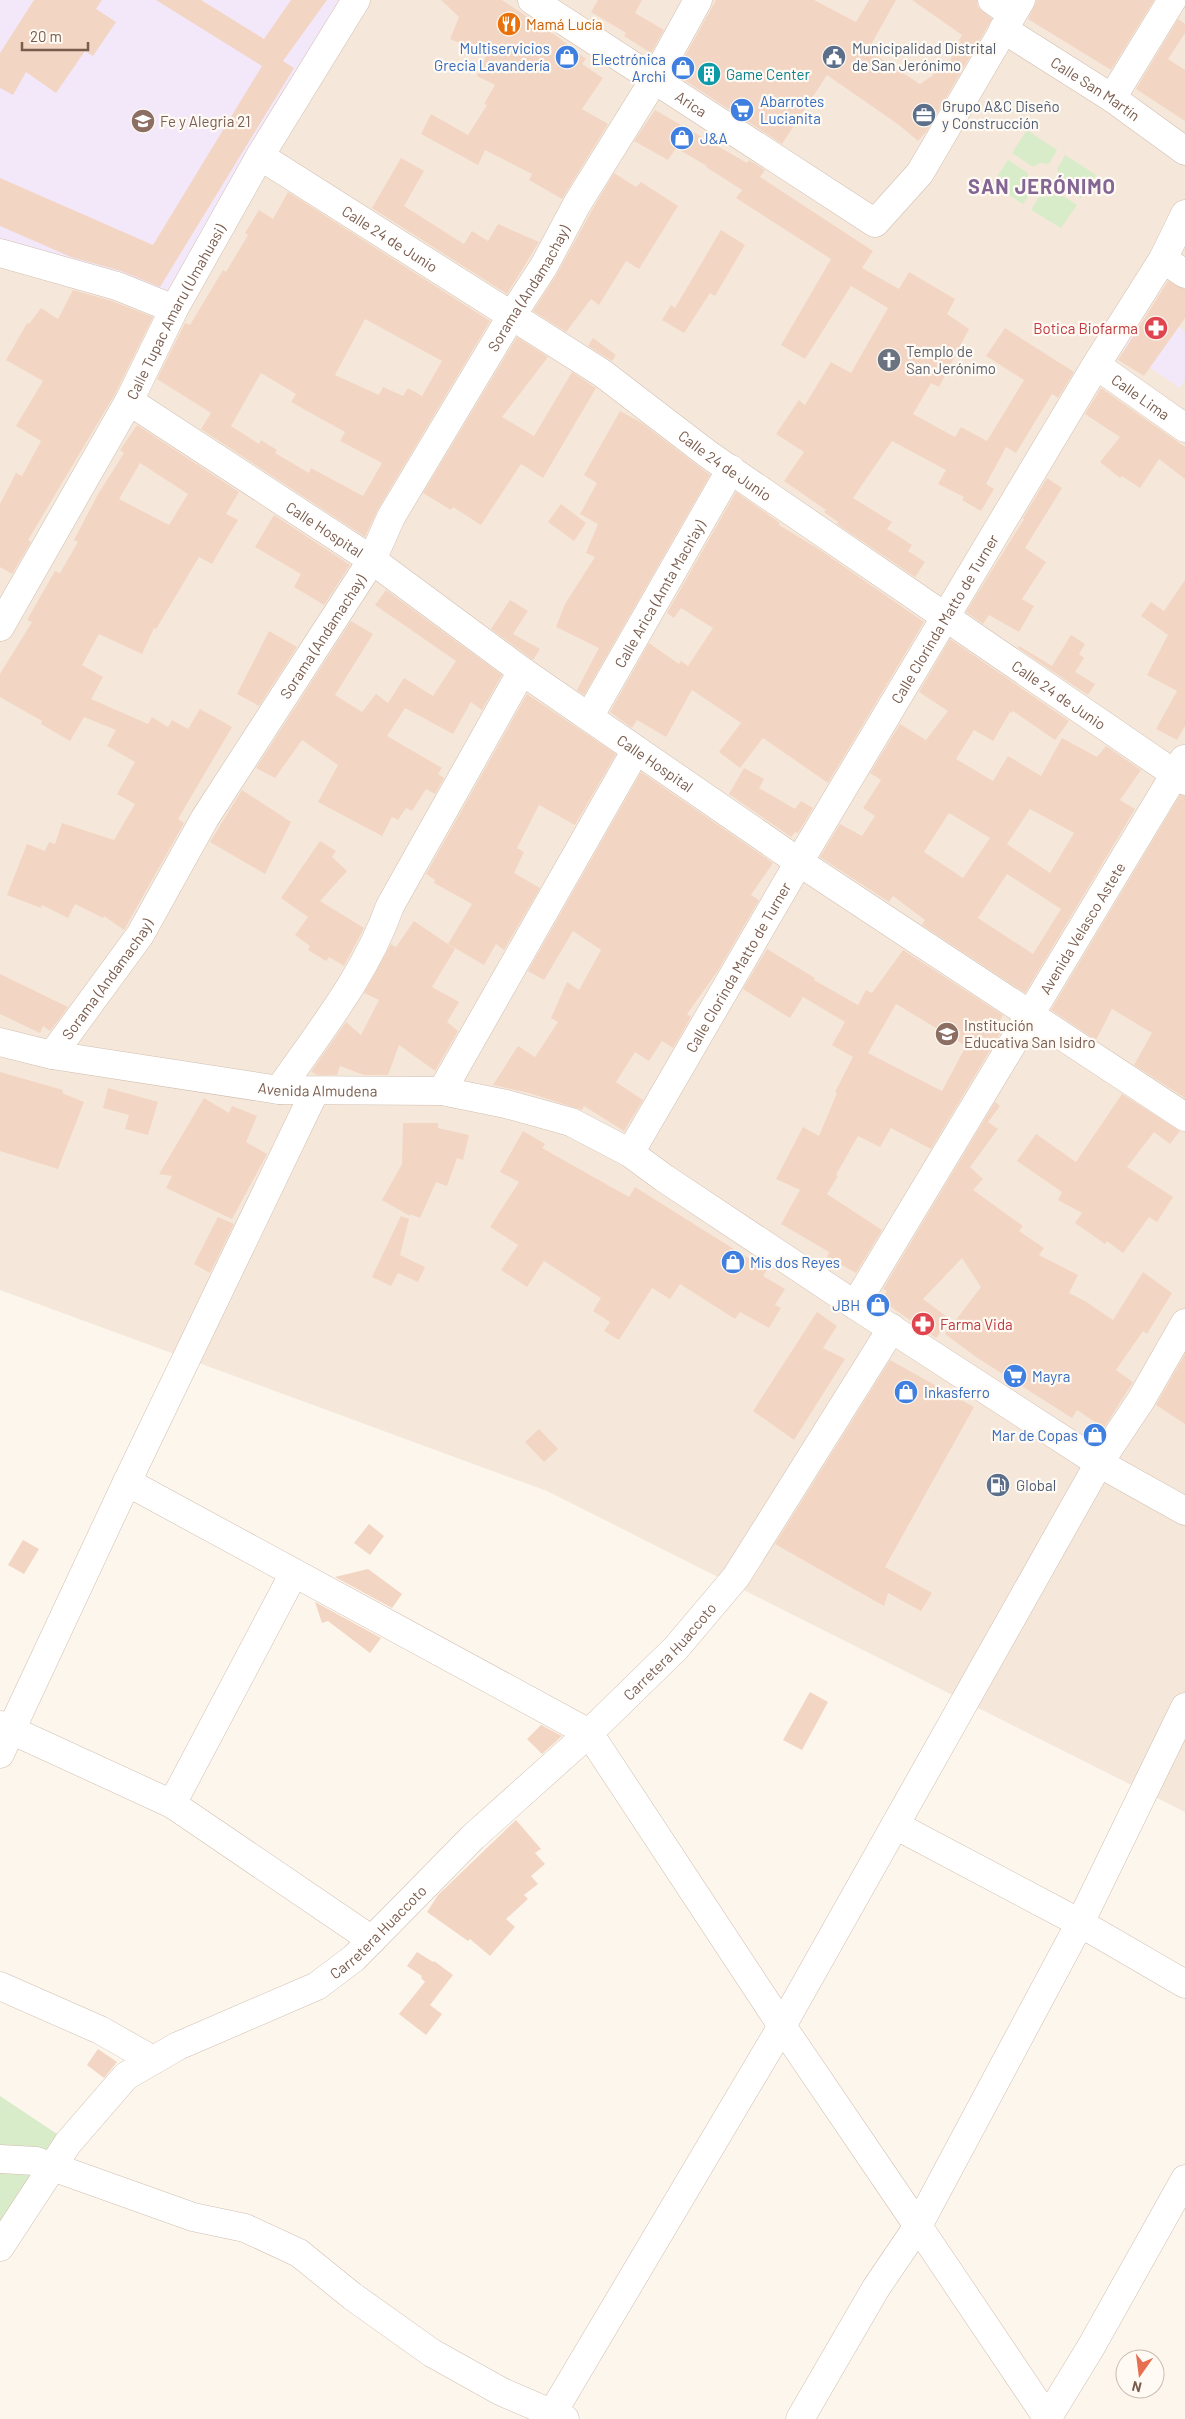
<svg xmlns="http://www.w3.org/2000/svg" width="1185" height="2419" font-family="Barlow,sans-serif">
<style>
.residential{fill:#f5e8da}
.education{fill:#f3e8fa}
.green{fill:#d8ecc9}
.building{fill:#f3d5c3;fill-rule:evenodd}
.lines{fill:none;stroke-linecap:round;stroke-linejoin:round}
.minor-casing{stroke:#d1beb0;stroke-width:29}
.minor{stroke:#fff;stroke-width:28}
.labels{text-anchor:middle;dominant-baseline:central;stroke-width:4.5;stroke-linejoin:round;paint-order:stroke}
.food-label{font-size:15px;fill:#c56008;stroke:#fffaf3;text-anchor:start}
.shop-label{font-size:15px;fill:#366cbe;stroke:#fffaf3;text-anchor:start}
.service-label{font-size:15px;fill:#4e5e75;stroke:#fffaf3;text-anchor:start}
.culture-label{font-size:15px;fill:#0d838f;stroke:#fffaf3;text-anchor:start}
.street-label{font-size:15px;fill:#7a5c4d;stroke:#fffaf3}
.education-label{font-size:15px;fill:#785e54;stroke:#fffaf3;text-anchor:start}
.health-label{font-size:15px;fill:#be3a42;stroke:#fffaf3;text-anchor:end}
.worship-label{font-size:15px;fill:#5b616d;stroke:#fffaf3;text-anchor:start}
.district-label{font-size:20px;font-weight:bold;letter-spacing:1px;fill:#846695;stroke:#fffaf3}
</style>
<rect width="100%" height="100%" fill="#fdf6ec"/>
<polygon class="residential" points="0,0 1185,0 1185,1812 547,1491 0,1290"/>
<g class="education">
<polygon points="0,0 362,0 171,305 0,241"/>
<polygon points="1179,326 1185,333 1185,380 1180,388 1121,348 1133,331 1162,350"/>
</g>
<g class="green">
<polygon points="1027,130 1057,150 1049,164 1040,163 1033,167 1012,153"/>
<polygon points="1065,155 1096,175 1081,198 1060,185 1061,178 1057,169"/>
<polygon points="1008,160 1028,173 1027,185 1031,192 1023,204 992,184"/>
<polygon points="1057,192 1077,205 1061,228 1031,210 1039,197 1051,196"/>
<polygon points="0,2096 66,2140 0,2229"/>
</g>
<g class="building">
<polygon points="34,0 102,0 96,9 116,22 93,56 85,51 56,93 26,72 13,95 0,88 0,53"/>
<polygon points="156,0 201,0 264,39 291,0 327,0 283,61 294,68 160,287 121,271 71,257 0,226 0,178 153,245 262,66"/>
<polygon points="441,0 502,0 558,37 586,59 582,64 603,78 582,109 608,124 562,199 529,180 532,174 485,150 478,165 421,134 431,114 468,135 487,105 484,104 495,85 477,76 487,54 450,39 459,17"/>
<polygon points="598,0 642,0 635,13 664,30 651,53 624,36 626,33 591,12"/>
<polygon points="716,0 814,0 856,22 869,0 896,0 868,50 920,84 932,76 938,67 944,71 961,41 959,40 962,35 912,0 977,0 978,7 992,19 926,132 918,141 899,125 827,75 782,144 675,74"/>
<polygon points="1037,0 1154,0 1111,70 1028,19"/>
<polygon points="1178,19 1185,24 1185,33 1168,59 1185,70 1185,121 1136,89"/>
<polygon points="655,110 747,163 749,160 765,170 760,177 873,251 862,268 899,289 909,272 955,299 947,314 969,329 939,387 931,383 913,414 955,437 961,427 987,441 1024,380 986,356 1005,328 1074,372 1058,398 1052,394 1016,453 1006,447 986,484 994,489 981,511 962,500 964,497 938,484 946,470 892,441 853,498 892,522 887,529 912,545 908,551 925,562 915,577 837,524 838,522 824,512 826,510 784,481 804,452 776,434 799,400 805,405 831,362 851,373 888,308 851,286 805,359 781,345 831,259 736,198 742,190 706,167 707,166 676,148 668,160 634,141"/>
<polygon points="401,158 424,171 404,206 464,244 472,231 488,241 498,224 539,242 507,294 372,208"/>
<polygon points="614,173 636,187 641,182 678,206 639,269 626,261 599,305 591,299 566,332 533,311 557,274 591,212"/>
<path d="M288 192 490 321 378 509 365 537 201 429 211 413 157 379 185 323 190 325 223 270 226 272 248 235 245 233 259 210 273 219ZM365 319 442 361 422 396 408 388 403 396 383 387 379 395 335 375ZM261 373 296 394 291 402 345 432 340 441 382 463 363 496 311 468 309 473 275 453 277 450 261 440 259 444 231 426Z"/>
<polygon points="721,230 745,245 715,296 710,293 684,333 662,320 671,305 675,308"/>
<polygon points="1168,281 1185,289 1185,318 1144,376 1118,360"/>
<polygon points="73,290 112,301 153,317 115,394 28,540 31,542 12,574 0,567 0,504 16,473 22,476 41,441 16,426 43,381 6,360 27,323 29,324 41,308 58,319"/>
<polygon points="517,337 548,357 502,417 534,436 572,372 596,388 543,478 521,464 481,525 453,507 451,510 423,493"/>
<polygon points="593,338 616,355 612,361 588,346"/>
<polygon points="1101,388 1185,447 1185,479 1159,459 1140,488 1122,476 1120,478 1100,462 1120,437 1085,414"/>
<polygon points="620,411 642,423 710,475 584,695 577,690 599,648 556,627 565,604 595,557 586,553 598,524 580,514 597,483 584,475"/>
<path d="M137 425 239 492 226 514 238 520 224 543 212 564 199 557 156 629 154 628 142 654 99 634 82 665 103 677 91 699 148 724 152 717 168 727 172 720 188 729 200 709 232 727 178 819 184 823 124 930 104 916 103 918 75 904 68 918 42 905 41 908 7 895 27 844 45 851 49 842 55 844 62 823 114 840 135 804 117 794 135 762 107 746 116 730 84 717 70 741 41 724 42 721 0 697V674L32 622 27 620 55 571 60 573 78 542 74 540 97 496 124 453 120 450ZM140 463 188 494 169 525 119 499Z"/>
<polygon points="1047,478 1062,488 1025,548 1046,562 1022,599 1034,606 1019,632 989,615 983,624 966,612 1024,519 1023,518"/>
<polygon points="736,492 780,523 779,525 820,550 924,622 828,783 763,738 740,768 719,752 741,723 692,690 666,737 637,720 632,728 610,712 649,643 679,664 681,661 688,666 713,628 681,608 674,618 667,613"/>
<polygon points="561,504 586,523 574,541 548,522"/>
<polygon points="274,515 350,565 324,605 294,587 301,574 255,547"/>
<polygon points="1185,580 1185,726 1177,740 1156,729 1177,691 1147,675 1168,635 1141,616 1151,602 1164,611"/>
<polygon points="386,590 502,675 482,710 471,702 453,734 405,708 387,736 442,768 438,774 444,778 435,794 426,789 412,811 406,808 398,820 392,817 382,836 318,802 338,765 302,740 275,778 256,768 351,621 373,634 335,695 362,712 376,694 388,703 404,678 433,696 456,661 375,605"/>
<polygon points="510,600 528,611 513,634 540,649 533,660 491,629"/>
<polygon points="269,631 297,647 259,706 237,694"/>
<polygon points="1071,635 1085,644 1079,654 1084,658 1075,672 1095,684 1088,695 1018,648 1019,646 1052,666"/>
<path d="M950 639 1069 721 1055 740 1013 711 1011 713 1010 712 993 741 974 730 956 759 993 781 1008 756 1041 776 1062 738 1097 757 1106 746 1141 770 1120 800 1135 809 1025 993 922 925 925 920 893 896 889 902 820 857 840 824 862 836 875 816 863 808 881 780 870 773 900 724 926 740 948 711 919 692ZM1030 809 1074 833 1050 873 1007 844ZM949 813 990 838 963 878 924 852ZM1007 874 1061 909 1033 954 978 918Z"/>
<polygon points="527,694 616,754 575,825 539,805 517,848 524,852 514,873 540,888 504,950 496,944 484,965 448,944 472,904 434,883 435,880 426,874"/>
<polygon points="744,768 764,779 759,788 795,809 801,801 813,808 798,833 795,832 791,837 729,794"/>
<polygon points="641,772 773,863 751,895 759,900 717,972 687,1014 691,1017 673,1048 662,1041 649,1061 635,1052 616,1082 643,1100 624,1131 584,1106 582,1110 529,1093 493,1085 518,1046 535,1057 558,1022 551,1018 567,982 579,990 601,950 573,931 544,980 528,971"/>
<polygon points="242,790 291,822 265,874 210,842"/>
<polygon points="1180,795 1185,796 1185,1098 1134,1065 1152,1033 1112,1009 1096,1040 1051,1010"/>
<polygon points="320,841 336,851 332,857 347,871 320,901 364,928 344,966 329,957 326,961 308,950 310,946 295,935 308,917 281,898"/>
<polygon points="414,921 455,949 432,987 459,1002 447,1022 458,1031 435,1071 399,1045 388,1075 364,1075 340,1066 337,1075 318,1075 311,1072 346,1022 361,1035 379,1000 364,993 391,944 396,947"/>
<path d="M767 949 815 978 814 980 858 1005 866 990 872 993 903 950 1003 1015 996 1027 1002 1030 931 1149 891 1128 880 1147 858 1136 836 1175 838 1176 827 1194 882 1230 856 1273 827 1257 829 1252 781 1224 800 1190 776 1179 803 1127 819 1136 837 1093 835 1092 853 1057 832 1045 845 1022 803 997 790 1018 743 989ZM896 1004 966 1046 942 1091 868 1053Z"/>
<polygon points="0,974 68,1007 50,1031 43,1026 40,1033 0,1014"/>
<polygon points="0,1072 63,1090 62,1093 84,1102 58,1169 0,1151"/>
<polygon points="108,1088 158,1102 148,1135 125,1129 129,1115 103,1108"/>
<polygon points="1122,1094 1180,1131 1170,1144 1154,1132 1127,1167 1173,1197 1157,1222 1149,1217 1123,1253 1107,1241 1105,1244 1075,1223 1082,1213 1058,1200 1062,1192 1017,1161 1036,1134 1076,1162"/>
<polygon points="204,1098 229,1113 232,1106 257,1116 246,1142 267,1154 232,1219 166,1188 172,1176 159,1174"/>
<polygon points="995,1102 1000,1106 988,1122 998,1129 970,1167 983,1179 973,1190 1023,1226 1019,1231 1044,1248 1039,1255 1078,1275 1069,1293 1085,1301 1113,1320 1143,1272 1172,1293 1147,1334 1143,1331 1116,1370 1133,1382 1104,1428 1077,1410 1072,1418 976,1357 945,1334 981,1287 962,1258 923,1299 950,1319 936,1338 881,1300 887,1291 883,1289"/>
<polygon points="403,1123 438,1123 438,1128 469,1135 463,1160 457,1158 447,1186 436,1182 420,1218 410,1214 410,1216 382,1200 402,1164"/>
<polygon points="523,1131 545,1144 542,1148 629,1197 635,1187 767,1270 763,1276 785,1289 775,1305 781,1308 769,1328 740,1312 735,1319 680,1284 670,1299 652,1288 619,1340 604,1331 610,1322 593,1311 601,1298 544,1261 527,1287 501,1270 518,1245 490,1227 519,1182 500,1172"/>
<polygon points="401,1216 409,1219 400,1255 425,1267 418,1282 398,1273 391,1286 372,1277"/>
<polygon points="218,1217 234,1224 210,1273 194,1264"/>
<polygon points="817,1312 837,1326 823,1348 845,1359 794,1440 753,1411"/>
<polygon points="1185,1354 1185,1424 1156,1405"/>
<polygon points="890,1360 974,1407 885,1567 932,1593 921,1611 888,1593 884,1606 775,1544"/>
<polygon points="539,1429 558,1449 544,1462 525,1442"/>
<polygon points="369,1524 384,1536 370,1555 354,1543"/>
<polygon points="23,1540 39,1549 24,1574 8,1565"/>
<polygon points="368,1569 402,1594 392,1608 335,1577"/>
<polygon points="315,1602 381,1638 370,1653 328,1621 322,1623"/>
<polygon points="810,1692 828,1702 802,1750 783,1740"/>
<polygon points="541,1725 562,1736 542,1754 527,1739"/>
<polygon points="516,1820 541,1849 535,1853 545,1864 531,1876 538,1884 524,1895 528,1899 506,1919 515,1927 490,1956 470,1939 468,1941 427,1912 438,1895"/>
<polygon points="417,1952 433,1962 434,1961 453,1975 430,2005 442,2014 426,2035 399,2014 425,1982 421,1978 422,1976 407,1966"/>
<polygon points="98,2049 117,2062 104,2078 87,2065"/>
</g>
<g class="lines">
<g class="minor-casing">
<g id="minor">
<path id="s1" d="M532 0 875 223 920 173 1021 0"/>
<polyline points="992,0 1012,14"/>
<path id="s2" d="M1003 29 1112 98 1185 151"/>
<polyline points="1112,98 1172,0"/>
<path id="s3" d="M260 156 602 373 709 455 1185 781"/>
<polyline points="0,253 117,286 174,309"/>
<polyline points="1163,259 1185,274"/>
<path id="s4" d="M1096 365 1185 428"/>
<path id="s5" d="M129 401 372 560 522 671 799 862 1185 1117"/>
<path id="s6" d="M0 627 129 401 174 309 260 156 356 0"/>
<path id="s7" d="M589 717 731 469"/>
<path id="s8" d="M0 1042 52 1055 279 1090 442 1091 506 1104 571 1122 630 1153 664 1178 855 1305 1099 1463 1185 1511"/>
<path id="s9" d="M52 1055 140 935 205 818 372 560 391 517 512 315 544 266 577 204 654 80 698 0"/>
<path d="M279 1090C320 1031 366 974 390 906L522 671"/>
<polyline points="442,1091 636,750"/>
<path id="s10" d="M630 1153 799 862 1096 365 1163 259 1185 214"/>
<path id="s11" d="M855 1305 1184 759"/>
<polyline points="127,1482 315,1091"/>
<polyline points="0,1725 11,1730 0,1754"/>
<polyline points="172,1804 294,1573"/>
<polyline points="895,1825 1080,1923 1185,1707"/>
<polyline points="372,1940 172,1804 11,1730 127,1482 589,1733 782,2026 918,2226 1080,1923 1185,1984"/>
<polyline points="0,1986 100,2030 153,2060"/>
<polyline points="0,2159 36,2161 193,2217 245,2228 299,2253 352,2296 432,2353 502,2392 565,2419"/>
<path id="s12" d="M0 2247 68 2143 126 2076 178 2046 317 1986 354 1958 473 1837 589 1733 676 1648 736 1577 892 1328"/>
<polyline points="553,2412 782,2026 1099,1463 1141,1400 1185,1323"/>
<polyline points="800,2419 876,2288 918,2226 1048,2419"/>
<polyline points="1047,2419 1091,2347 1185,2179"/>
</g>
</g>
<use href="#minor" class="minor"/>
</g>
<defs>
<g id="restaurant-disc" transform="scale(1.25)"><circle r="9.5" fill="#e8710a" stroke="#fffaf3"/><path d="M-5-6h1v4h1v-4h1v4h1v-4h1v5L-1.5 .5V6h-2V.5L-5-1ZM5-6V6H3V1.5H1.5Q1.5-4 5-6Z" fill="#fff"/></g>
<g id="shop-disc" transform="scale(1.25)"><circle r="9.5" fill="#3f7fe0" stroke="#fffaf3"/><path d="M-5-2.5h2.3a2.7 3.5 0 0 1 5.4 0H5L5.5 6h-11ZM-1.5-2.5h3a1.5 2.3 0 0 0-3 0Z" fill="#fff"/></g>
<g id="civic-disc" transform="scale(1.25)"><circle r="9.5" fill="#5c6f8a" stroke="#fffaf3"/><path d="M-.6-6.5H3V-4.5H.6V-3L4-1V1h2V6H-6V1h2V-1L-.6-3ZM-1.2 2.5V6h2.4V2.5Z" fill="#fff"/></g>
<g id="building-disc" transform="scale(1.25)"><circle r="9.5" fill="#0f9aa8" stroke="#fffaf3"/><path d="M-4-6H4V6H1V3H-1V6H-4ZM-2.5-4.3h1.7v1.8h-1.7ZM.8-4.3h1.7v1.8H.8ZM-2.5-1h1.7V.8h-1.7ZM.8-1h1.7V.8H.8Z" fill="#fff"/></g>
<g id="supermarket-disc" transform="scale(1.25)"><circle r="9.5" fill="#3f7fe0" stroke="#fffaf3"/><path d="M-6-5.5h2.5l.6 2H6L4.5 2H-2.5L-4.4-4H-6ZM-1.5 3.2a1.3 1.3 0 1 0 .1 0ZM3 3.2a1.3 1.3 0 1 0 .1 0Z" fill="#fff"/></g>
<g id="office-disc" transform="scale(1.25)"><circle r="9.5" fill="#5c6f8a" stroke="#fffaf3"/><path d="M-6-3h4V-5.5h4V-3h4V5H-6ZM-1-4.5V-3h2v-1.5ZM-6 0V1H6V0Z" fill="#fff"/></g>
<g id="school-disc" transform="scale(1.25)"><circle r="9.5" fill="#8d6e63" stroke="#fffaf3"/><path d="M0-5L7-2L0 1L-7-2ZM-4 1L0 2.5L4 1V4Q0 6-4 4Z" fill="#fff"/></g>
<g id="pharmacy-disc" transform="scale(1.25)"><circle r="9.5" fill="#e0444e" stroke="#fffaf3"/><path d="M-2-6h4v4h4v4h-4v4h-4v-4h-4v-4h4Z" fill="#fff"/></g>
<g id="church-disc" transform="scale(1.25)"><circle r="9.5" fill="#6b7280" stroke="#fffaf3"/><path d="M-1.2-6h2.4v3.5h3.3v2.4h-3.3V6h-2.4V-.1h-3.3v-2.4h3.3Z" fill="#fff"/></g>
<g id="fuel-disc" transform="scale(1.25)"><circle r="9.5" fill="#5c6f8a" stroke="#fffaf3"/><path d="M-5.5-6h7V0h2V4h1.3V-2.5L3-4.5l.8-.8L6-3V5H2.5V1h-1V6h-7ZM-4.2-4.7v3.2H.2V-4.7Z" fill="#fff"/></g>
</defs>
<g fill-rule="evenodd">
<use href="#restaurant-disc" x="509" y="24"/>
<use href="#shop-disc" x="567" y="57"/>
<use href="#civic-disc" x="834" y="57"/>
<use href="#shop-disc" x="683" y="68"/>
<use href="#building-disc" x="709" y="74"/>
<use href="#supermarket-disc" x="742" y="110"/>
<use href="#office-disc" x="924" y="115"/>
<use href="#school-disc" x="143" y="121"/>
<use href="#shop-disc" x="682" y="138"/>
<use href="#pharmacy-disc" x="1156" y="328"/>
<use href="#church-disc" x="889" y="360"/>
<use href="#school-disc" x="947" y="1034"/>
<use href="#shop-disc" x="733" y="1262"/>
<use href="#shop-disc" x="878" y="1305"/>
<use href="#pharmacy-disc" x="923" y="1324"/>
<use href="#supermarket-disc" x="1015" y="1376"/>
<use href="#shop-disc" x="906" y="1392"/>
<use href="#shop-disc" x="1095" y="1435"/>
<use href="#fuel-disc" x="998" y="1485"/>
</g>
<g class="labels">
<g class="food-label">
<text x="526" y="24">Mamá Lucía</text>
</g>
<g class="shop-label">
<text x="550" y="48" text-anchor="end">Multiservicios<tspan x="550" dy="17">Grecia Lavandería</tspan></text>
<text x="666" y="59" text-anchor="end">Electrónica<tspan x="666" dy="17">Archi</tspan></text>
<text x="760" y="101">Abarrotes<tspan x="760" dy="17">Lucianita</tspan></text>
<text x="700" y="138">J&amp;A</text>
<text x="750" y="1262">Mis dos Reyes</text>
<text x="860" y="1305" text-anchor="end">JBH</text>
<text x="1032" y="1376">Mayra</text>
<text x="924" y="1392">Inkasferro</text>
<text x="1078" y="1435" text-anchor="end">Mar de Copas</text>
</g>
<g class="service-label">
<text x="852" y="48">Municipalidad Distrital<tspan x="852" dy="17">de San Jerónimo</tspan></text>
<text x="942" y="106">Grupo A&amp;C Diseño<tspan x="942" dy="17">y Construcción</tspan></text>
<text x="1016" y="1485">Global</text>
</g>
<g class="culture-label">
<text x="726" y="74">Game Center</text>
</g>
<g class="street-label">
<text stroke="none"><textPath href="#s2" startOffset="110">Calle San Martín</textPath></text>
<text stroke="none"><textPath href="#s1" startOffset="190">Arica</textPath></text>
<text stroke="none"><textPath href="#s3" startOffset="154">Calle 24 de Junio</textPath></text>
<text stroke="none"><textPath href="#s9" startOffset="904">Sorama (Andamachay)</textPath></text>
<text stroke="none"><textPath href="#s6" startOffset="361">Calle Tupac Amaru (Umahuasi)</textPath></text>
<text stroke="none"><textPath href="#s4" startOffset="55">Calle Lima</textPath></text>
<text stroke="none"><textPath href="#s3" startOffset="559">Calle 24 de Junio</textPath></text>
<text stroke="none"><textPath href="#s5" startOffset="234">Calle Hospital</textPath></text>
<text stroke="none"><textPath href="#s7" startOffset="142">Calle Arica (Amta Mach'ay)</textPath></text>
<text stroke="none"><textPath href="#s10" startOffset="620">Calle Clorinda Matto de Turner</textPath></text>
<text stroke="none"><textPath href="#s9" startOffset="499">Sorama (Andamachay)</textPath></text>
<text stroke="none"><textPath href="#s3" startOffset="964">Calle 24 de Junio</textPath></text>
<text stroke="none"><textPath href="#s5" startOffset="639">Calle Hospital</textPath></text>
<text stroke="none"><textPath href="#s11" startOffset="440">Avenida Velasco Astete</textPath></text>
<text stroke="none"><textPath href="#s10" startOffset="215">Calle Clorinda Matto de Turner</textPath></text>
<text stroke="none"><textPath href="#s9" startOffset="94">Sorama (Andamachay)</textPath></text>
<text stroke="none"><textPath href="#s8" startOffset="322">Avenida Almudena</textPath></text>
<text stroke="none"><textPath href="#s12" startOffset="911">Carretera Huaccoto</textPath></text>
<text stroke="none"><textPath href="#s12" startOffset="506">Carretera Huaccoto</textPath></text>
</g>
<g class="education-label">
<text x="160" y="121">Fe y Alegria 21</text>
<text x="964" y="1025">Institución<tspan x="964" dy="17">Educativa San Isidro</tspan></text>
</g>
<g class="health-label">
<text x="1138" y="328">Botica Biofarma</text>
<text x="940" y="1324" text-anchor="start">Farma Vida</text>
</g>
<g class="worship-label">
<text x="906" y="351">Templo de<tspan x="906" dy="17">San Jerónimo</tspan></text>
</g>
<g class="district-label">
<text x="1042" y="186">SAN JERÓNIMO</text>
</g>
</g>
<g transform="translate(1140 2374) rotate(194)"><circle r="24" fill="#fffaf3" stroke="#cabbb1"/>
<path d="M0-4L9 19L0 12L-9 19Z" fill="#e76f51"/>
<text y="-8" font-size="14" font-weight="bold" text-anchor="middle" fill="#7a5c4d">N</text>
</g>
<path d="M22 42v8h66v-8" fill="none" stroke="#7a5c4d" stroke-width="2.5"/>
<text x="30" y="42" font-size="15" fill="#7a5c4d" stroke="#fffaf3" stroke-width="4" paint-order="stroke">20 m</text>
</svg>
